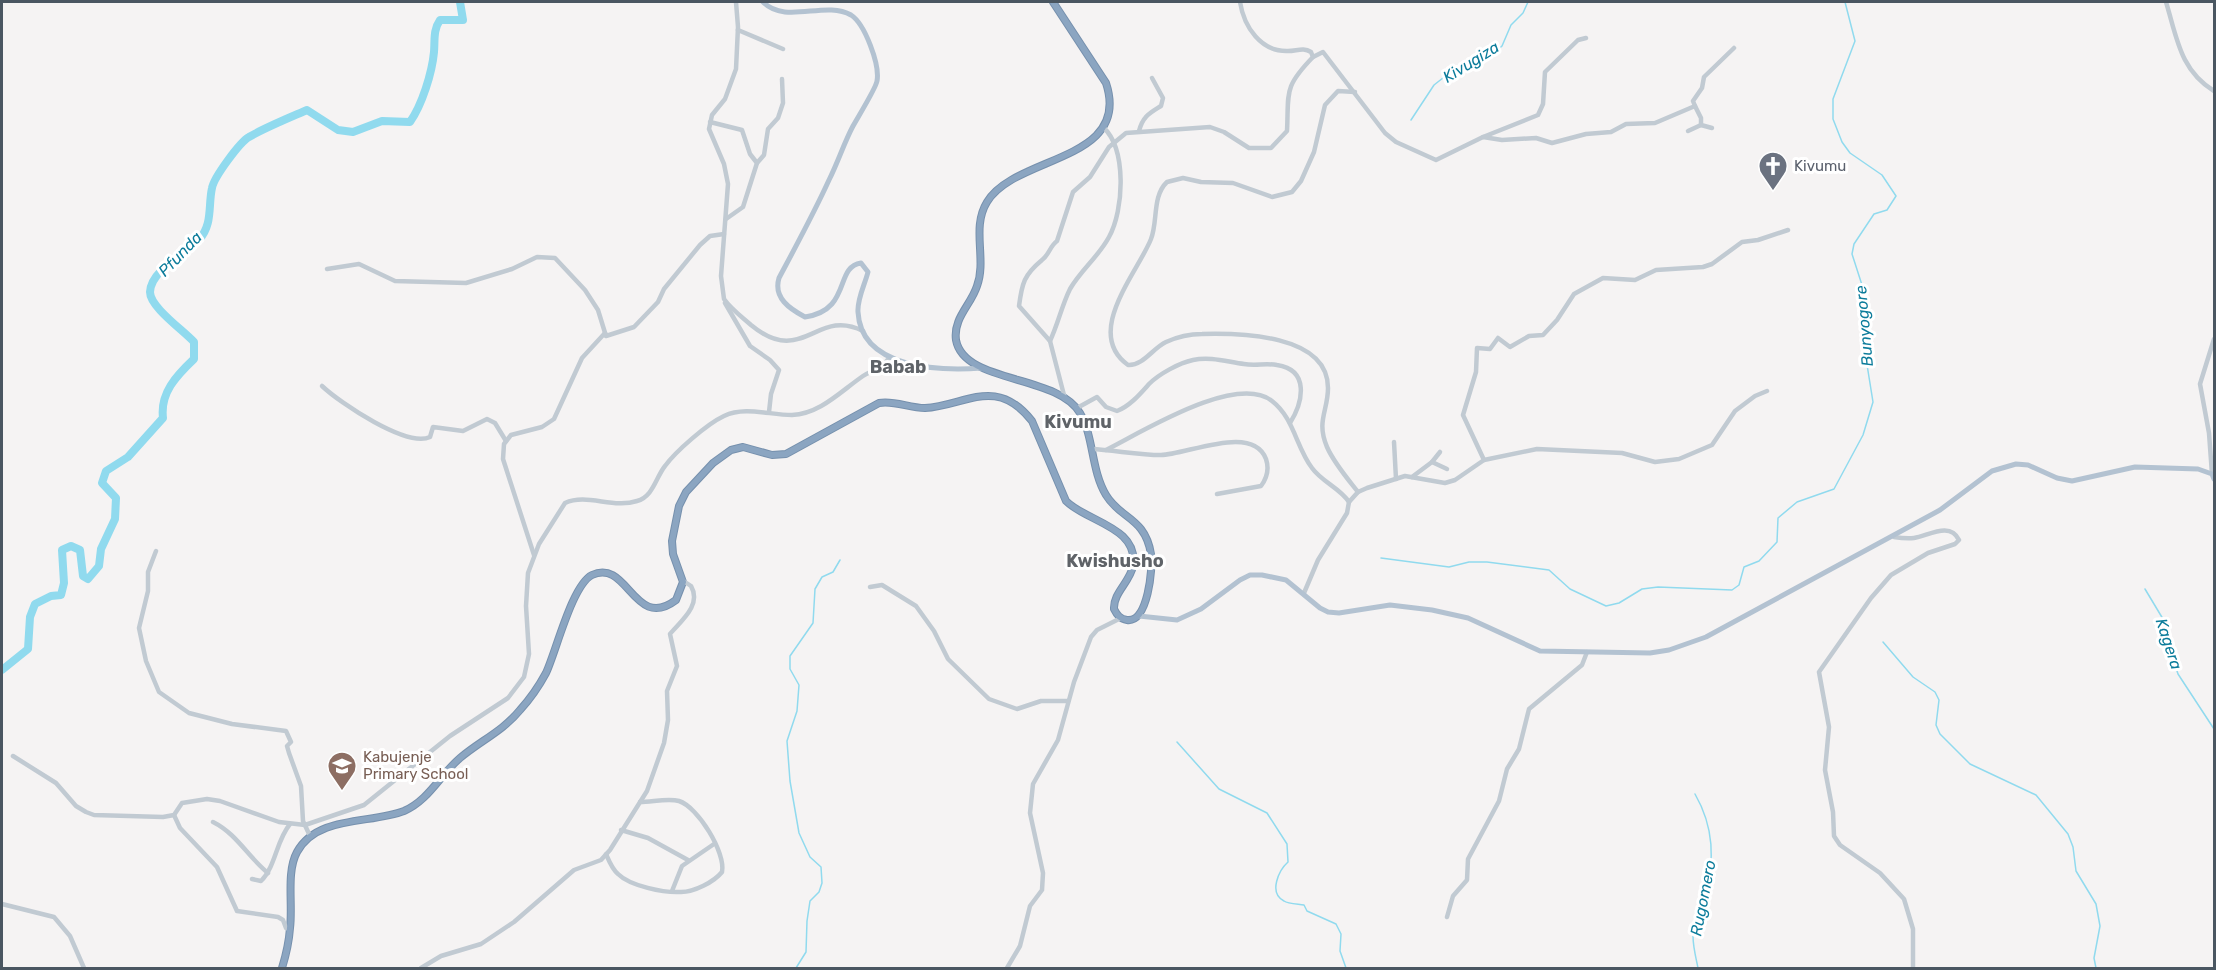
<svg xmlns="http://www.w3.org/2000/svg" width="2216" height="970" font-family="Rubik,sans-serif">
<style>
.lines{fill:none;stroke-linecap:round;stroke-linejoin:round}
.stream{stroke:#90daee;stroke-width:1.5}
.river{stroke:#90daee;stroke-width:8}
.highway-casing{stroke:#7690ad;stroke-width:8}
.minor{stroke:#c1cad2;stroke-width:4.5}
.major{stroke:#b3c2d1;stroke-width:5}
.highway{stroke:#8ba5c1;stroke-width:6}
.labels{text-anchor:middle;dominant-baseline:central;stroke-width:6;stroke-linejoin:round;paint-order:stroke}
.worship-label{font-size:15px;fill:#5b616d;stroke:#fff;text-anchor:start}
.education-label{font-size:15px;fill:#785e54;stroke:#fff;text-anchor:start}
.water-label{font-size:16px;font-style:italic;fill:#0c7c9b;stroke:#fff}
.quarter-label{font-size:18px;font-weight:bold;fill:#5f6368;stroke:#fff}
</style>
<rect width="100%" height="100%" fill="#f5f3f3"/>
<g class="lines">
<g class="stream">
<polyline points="1411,120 1434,85 1448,74 1492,55 1502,46 1511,25 1523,13 1528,2"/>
<polyline points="1381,558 1449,567 1469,562 1487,562 1549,570 1570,589 1606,606 1619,603 1642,589 1658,587 1732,590 1739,585 1744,567 1759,561 1777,542 1778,518 1797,502 1834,489 1863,435 1873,402 1864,346 1866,316 1862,285 1852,254 1854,244 1874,214 1887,210 1896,196 1882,175 1850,153 1842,142 1833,119 1833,99 1855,41 1845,2"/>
<polyline points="2145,589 2166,624 2169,648 2178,674 2214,729"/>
<polyline points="1883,642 1913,677 1935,692 1939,700 1936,725 1940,734 1970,764 2036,795 2068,834 2073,847 2076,871 2096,904 2100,926 2094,958 2096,968"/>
<path d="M1177 742 1219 789 1267 813 1287 844 1288 862C1279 870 1268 893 1284 901 1288 904 1298 904 1304 905L1307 911 1336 924 1341 934 1340 951 1346 968"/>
<path d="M1695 794C1714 827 1715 860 1705 897 1701 910 1693 921 1693 936 1693 947 1696 958 1698 968"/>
<polyline points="796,968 806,952 807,921 810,901 819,892 822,883 821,867 810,857 799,833 790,781 787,741 797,711 799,685 790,669 790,656 813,623 815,589 822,577 833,572 840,560"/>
</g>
<path class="river" d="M2 670 28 649 30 617 35 604 51 596 61 595 64 583 62 550 71 546 80 550 83 576 88 579 99 566 101 549 115 519 116 498 102 483 106 471 128 457 163 418C160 393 176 376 194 359V342C183 330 150 307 150 292 151 270 185 254 199 240 213 224 208 206 212 188 214 177 240 142 249 137 264 128 291 117 307 110L338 130 353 132 382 121 410 122C422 105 432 73 434 52 435 40 433 30 440 20H463L460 2"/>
<g class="highway-casing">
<path id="highway" d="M282 968C286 955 289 942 290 928 293 905 286 872 297 852 317 815 371 824 404 811 429 800 440 775 460 758 480 741 503 731 520 710 530 699 539 686 546 673 556 652 572 585 592 575 628 558 634 632 676 600L683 582 673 554 672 541 679 506 686 492 713 463 731 450 743 447 772 455 786 454 879 403C894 400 909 408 925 408 965 406 996 375 1032 421L1066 501C1087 522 1139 527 1133 566 1130 582 1113 593 1114 609 1117 615 1120 619 1127 620 1148 623 1153 568 1151 554 1145 517 1120 519 1106 495 1091 470 1094 437 1080 413 1057 374 964 384 956 340 953 318 971 305 977 286 987 259 971 228 987 202 1015 155 1132 162 1106 83L1053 2"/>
</g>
<g class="minor">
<path d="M736 2 738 27 736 69 725 99 712 115 709 129 724 164 728 184 721 276 724 299C731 309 742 317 751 325 803 368 816 307 863 331"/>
<path d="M1240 2C1244 27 1261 52 1288 51 1297 51 1303 47 1311 52L1313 57 1323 52 1385 133 1396 142 1436 160 1483 137 1502 140 1536 138 1552 143 1586 134 1611 132 1626 124 1655 123 1695 106 1693 101 1702 88 1704 77 1734 48"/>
<path d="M2166 2C2177 38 2180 70 2214 91"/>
<polyline points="738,30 783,49"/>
<path d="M1355 92 1338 91 1325 105 1314 152 1301 181 1292 192 1272 197 1233 183 1201 182 1183 178 1167 182C1152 196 1158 222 1151 239 1138 272 1083 333 1128 365 1143 366 1153 348 1166 342 1177 337 1190 334 1202 334 1240 333 1328 334 1328 388 1328 411 1316 421 1327 447 1334 463 1347 478 1358 492"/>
<polyline points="1695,106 1701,118 1701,125 1712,128"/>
<polyline points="710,122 742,130 750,154 757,163 743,207 726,219"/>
<path d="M1139 131C1143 116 1150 113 1161 106L1163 98 1152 78"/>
<polyline points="1688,131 1701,125"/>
<polyline points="1483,137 1538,115 1543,104 1545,72 1578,40 1586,38"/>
<polyline points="757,163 764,155 768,129 778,118 783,103 782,79"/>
<polyline points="327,269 359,264 395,281 466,283 512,269 537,257 555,258 585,290 598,310 606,336 634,327 658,302 664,289 700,245 710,236 724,234"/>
<polyline points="725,303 750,346 770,360 779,370 771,394 769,412"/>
<path d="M1050 341C1058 324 1062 305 1070 289 1081 270 1099 256 1109 237 1124 210 1127 149 1103 127"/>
<path d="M322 386C340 403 407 448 430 437L433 427 463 431 487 419 495 423 506 441"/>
<path d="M1065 399 1050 341 1019 306C1022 283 1024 275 1042 260 1049 255 1050 246 1057 241L1073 192 1090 177 1109 147 1126 133 1210 127 1224 132 1249 148H1271L1287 131C1289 92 1283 88 1313 57"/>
<path d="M1077 408 1097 397 1106 407 1117 411C1130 406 1140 394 1149 384 1159 374 1179 363 1193 360 1210 356 1228 362 1244 364 1255 366 1266 363 1277 365 1310 370 1303 402 1290 423"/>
<polyline points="1394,442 1396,479"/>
<path d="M1091 449C1114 450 1138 455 1161 455 1186 455 1253 423 1266 459 1269 468 1267 478 1261 486L1217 494"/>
<path d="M1106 450C1142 432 1236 373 1272 401 1294 418 1296 447 1312 468 1322 482 1340 488 1349 502L1347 513 1318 560 1304 593"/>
<polyline points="1484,460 1463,415 1476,372 1477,348 1490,349 1498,338 1510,347 1529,336 1543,335 1557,320 1574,294 1603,278 1635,280 1656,270 1703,267 1712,264 1742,242 1758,240 1788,230"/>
<polyline points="1432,462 1447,469"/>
<polyline points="2212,474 2209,433 2200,384 2214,339"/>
<polyline points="1412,477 1432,462 1440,452"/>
<polyline points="1349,502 1358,492 1367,488 1405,476 1445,483 1455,480 1484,460 1537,449 1622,453 1655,462 1679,459 1712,445 1735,411 1755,396 1767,391"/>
<path d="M1894 537C1900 538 1907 539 1914 538 1928 536 1950 521 1959 540L1955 544 1928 553 1891 575 1871 598 1819 672 1829 727 1825 770 1833 812 1834 836 1840 845 1880 873 1904 899 1913 929V968"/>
<polyline points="156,551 148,572 148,591 139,628 146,661 159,692 189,713 232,724 286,731 291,742 287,746 289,753 301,786 303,821 310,836"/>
<polyline points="534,555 503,459 504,444 511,435 542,427 554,419 582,358 605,333"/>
<polyline points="870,587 882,585 916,606 934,631 948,659 989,699 1017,709 1041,701 1068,701"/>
<path d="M13 756 56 783 76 806 86 812 94 815 163 817 174 815 182 803 207 799 220 801 279 822 305 825 364 805 450 736 508 698 524 677 529 654 526 606 528 573 539 544 565 503C587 493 613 509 637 501 653 497 656 477 665 466 676 451 707 424 724 416 745 406 769 415 792 415 820 414 841 391 863 376 872 370 882 369 889 358"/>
<polyline points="174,815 180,828 217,867 237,911 278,917 283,920 286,928 290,929"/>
<path d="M213 822C237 834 248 857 268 873"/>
<polyline points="621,830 648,838 688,860"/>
<path d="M606 854C609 861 612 869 618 874 630 886 664 893 681 892 694 892 714 882 722 872 726 853 698 807 679 801 668 798 652 802 640 802"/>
<path d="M252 879 261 881C276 866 276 841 290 824"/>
<polyline points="672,891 682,866 714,844"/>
<polyline points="2,904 54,917 70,936 84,968"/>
<polyline points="1447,917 1453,896 1467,880 1468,859 1499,801 1507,769 1519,749 1529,709 1582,665 1587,652"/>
<path d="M421 968 441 956 481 944 514 922 574 870 601 860 610 850 647 791 664 743 668 720 667 691 677 666 670 634C681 621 702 605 691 586L682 580"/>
<polyline points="1007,968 1020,946 1030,906 1042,890 1043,873 1030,813 1033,784 1058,740 1074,682 1091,637 1097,630 1121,618"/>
</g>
<g class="major">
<path d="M763 2C786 25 825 0 851 15 865 24 880 65 877 81 876 88 858 117 853 126 844 143 838 162 829 180 814 213 796 246 779 278 773 298 790 309 805 317 852 310 834 267 861 263L868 272C865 284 857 299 858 312 861 369 939 371 982 368"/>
<polyline points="1139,616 1177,620 1201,609 1240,580 1250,575 1262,575 1286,580 1320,608 1328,612 1339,613 1390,605 1432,610 1468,618 1540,651 1650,653 1669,650 1706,637 1940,510 1992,471 2016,464 2028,465 2057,478 2072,481 2135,467 2198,469 2212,474 2214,479"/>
</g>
<use href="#highway" class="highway"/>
</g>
<defs>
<g id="church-pin" transform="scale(1.5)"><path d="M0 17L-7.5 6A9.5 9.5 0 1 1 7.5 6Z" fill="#6b7280" stroke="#fff"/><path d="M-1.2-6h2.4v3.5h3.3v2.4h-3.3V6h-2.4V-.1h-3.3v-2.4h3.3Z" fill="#fff"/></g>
<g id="school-pin" transform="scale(1.5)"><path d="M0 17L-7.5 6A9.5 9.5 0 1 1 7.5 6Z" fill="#8d6e63" stroke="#fff"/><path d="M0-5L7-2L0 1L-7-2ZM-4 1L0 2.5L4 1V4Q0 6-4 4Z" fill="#fff"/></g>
</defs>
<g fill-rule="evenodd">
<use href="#church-pin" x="1773" y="166"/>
<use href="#school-pin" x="342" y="766"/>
</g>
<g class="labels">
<g class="worship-label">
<text x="1794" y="166">Kivumu</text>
</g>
<g class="education-label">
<text x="363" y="757">Kabujenje<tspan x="363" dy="17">Primary School</tspan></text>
</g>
<g class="water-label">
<text transform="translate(1471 62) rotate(-32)">Kivugiza</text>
<text transform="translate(180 254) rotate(-46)">Pfunda</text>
<text transform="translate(1864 326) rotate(-95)">Bunyogore</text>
<text transform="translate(2169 644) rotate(72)">Kagera</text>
<text transform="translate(1703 898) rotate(-79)">Rugomero</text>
</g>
<g class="quarter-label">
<text x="898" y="367">Babab</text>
<text x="1078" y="422">Kivumu</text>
<text x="1115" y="561">Kwishusho</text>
</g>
</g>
<rect width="2216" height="970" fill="none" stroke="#4a5661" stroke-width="6"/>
</svg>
